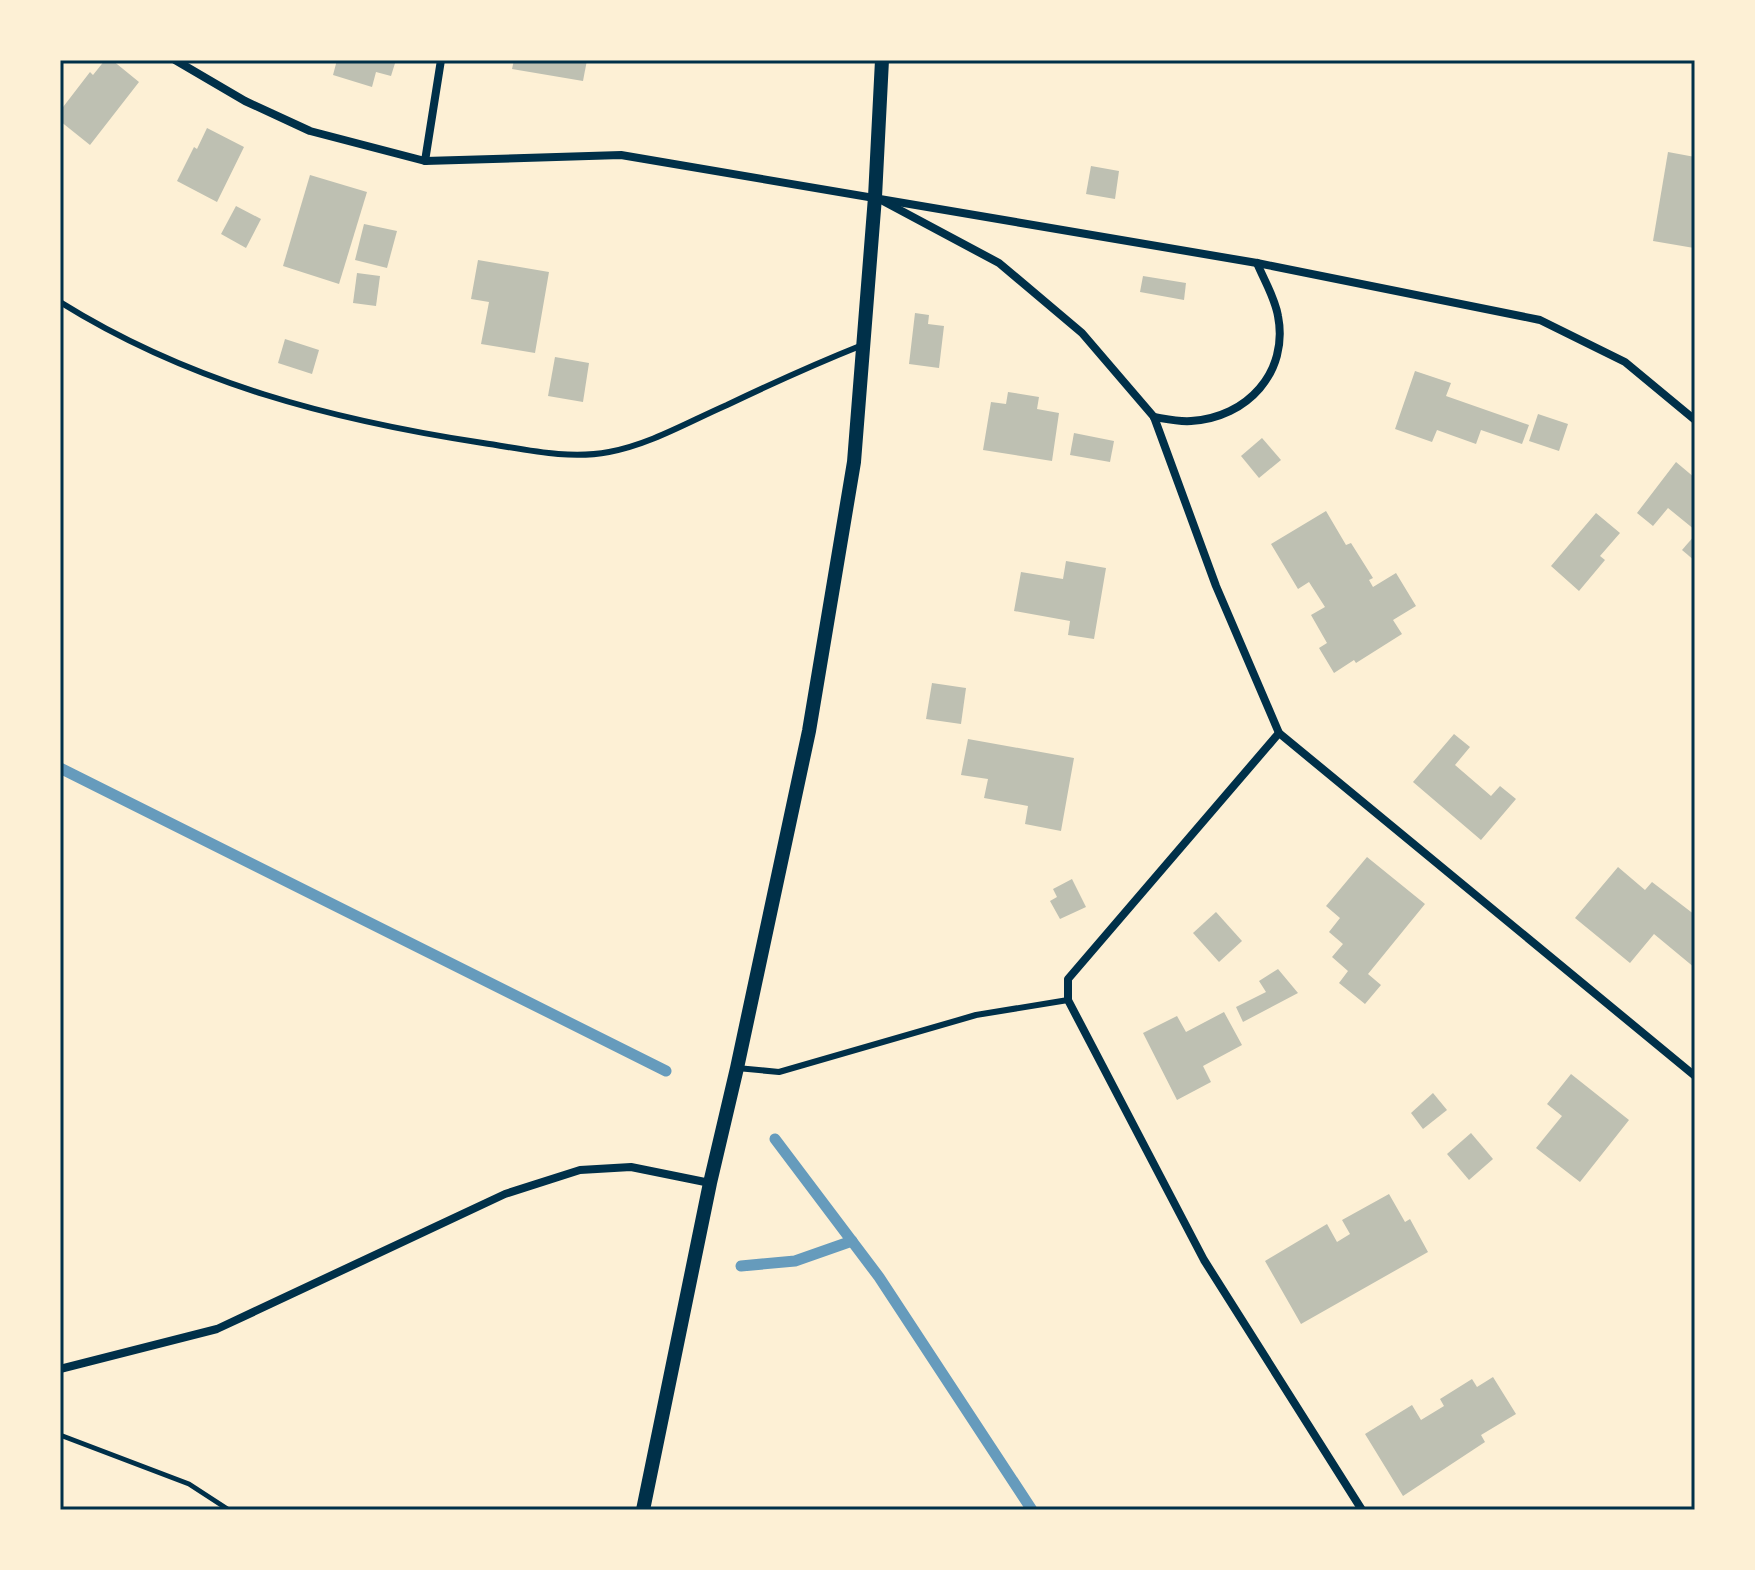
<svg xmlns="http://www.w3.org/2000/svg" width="1755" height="1570" font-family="Overpass,sans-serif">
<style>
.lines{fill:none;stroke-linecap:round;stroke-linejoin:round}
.stream{stroke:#669bbc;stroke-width:11}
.building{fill:#bec0b2}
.path{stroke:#003049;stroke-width:5}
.service{stroke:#003049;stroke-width:6}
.minor{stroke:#003049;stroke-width:8}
.tertiary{stroke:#003049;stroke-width:14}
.neatline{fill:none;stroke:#003049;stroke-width:3}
</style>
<rect width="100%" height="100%" fill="#fdf0d5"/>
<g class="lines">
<g class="stream">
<polyline points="60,768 666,1071"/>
<polyline points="775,1139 879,1277 1032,1510"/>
<polyline points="741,1266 795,1261 852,1241"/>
</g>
</g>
<g class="building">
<polygon points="105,60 112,60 139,82 90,145 60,121 60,111 90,72 93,75"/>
<polygon points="337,60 396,60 391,76 376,72 372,87 333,75"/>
<polygon points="514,60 587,60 583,81 512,69"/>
<polygon points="207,128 244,147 217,202 177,181 194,147 197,149"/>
<polygon points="1668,152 1695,157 1694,248 1653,241"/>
<polygon points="1091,166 1119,171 1115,199 1086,194"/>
<polygon points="310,175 367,192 339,284 283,266"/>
<polygon points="236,206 261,219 246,248 221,234"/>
<polygon points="364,224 397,231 387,268 355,260"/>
<polygon points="478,260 549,272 535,353 481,344 489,302 471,299"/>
<polygon points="357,273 380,276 376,306 353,303"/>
<polygon points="1143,276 1186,283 1184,300 1140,292"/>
<polygon points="915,313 929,315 928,324 944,326 939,368 909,364"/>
<polygon points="285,339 319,350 312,374 278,363"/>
<polygon points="555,357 589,363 583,402 548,396"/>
<polygon points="1415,371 1451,383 1446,396 1529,425 1522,444 1481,430 1476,444 1437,430 1432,442 1395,429"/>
<polygon points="1008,392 1039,397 1037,409 1059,413 1052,461 983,450 991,402 1006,404"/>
<polygon points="1538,414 1568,424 1559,451 1529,441"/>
<polygon points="1074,433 1114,441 1110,462 1070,455"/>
<polygon points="1262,438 1281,460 1259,478 1241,456"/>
<polygon points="1676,462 1695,478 1695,530 1668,508 1653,526 1637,513"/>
<polygon points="1326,511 1346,545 1351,543 1373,578 1369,580 1373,587 1396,573 1416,606 1393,620 1402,634 1356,663 1354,660 1334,673 1319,648 1327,643 1311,615 1325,607 1309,582 1298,589 1271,544"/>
<polygon points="1596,513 1620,533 1600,556 1605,560 1579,591 1551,566"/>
<polygon points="1695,535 1695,561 1682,550"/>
<polygon points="1066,561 1106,568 1094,639 1068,635 1070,621 1014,611 1021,572 1063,579"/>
<polygon points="932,683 966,688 961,724 926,719"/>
<polygon points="1454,734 1470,747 1455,765 1491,796 1500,786 1516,799 1481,840 1413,782"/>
<polygon points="968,739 1074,758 1061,831 1025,824 1028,806 984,798 988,779 961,775"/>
<polygon points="1367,857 1425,904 1368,974 1381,985 1365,1004 1339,983 1348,971 1332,957 1343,944 1329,932 1340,918 1326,906"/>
<polygon points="1618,867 1645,890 1652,882 1695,915 1695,968 1654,934 1630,963 1575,918"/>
<polygon points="1072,879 1086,907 1060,919 1050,901 1057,897 1053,889"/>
<polygon points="1216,912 1242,941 1219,962 1193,933"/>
<polygon points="1278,969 1298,993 1243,1022 1236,1007 1266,992 1259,981"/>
<polygon points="1224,1012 1242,1045 1203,1066 1211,1082 1177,1100 1143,1033 1177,1016 1186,1032"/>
<polygon points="1571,1074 1629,1120 1580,1182 1536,1148 1562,1116 1547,1104"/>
<polygon points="1433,1093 1447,1110 1423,1129 1411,1113"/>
<polygon points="1471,1133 1493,1159 1469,1180 1447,1154"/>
<polygon points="1389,1194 1405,1222 1410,1219 1428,1252 1301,1324 1265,1261 1327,1224 1337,1242 1350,1234 1342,1220"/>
<polygon points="1493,1377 1516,1414 1481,1435 1485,1442 1403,1496 1365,1434 1412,1405 1421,1420 1444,1406 1440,1399 1472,1379 1477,1387"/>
</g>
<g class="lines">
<polyline class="path" points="60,1435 189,1484 229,1510"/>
<g class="service">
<path d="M60 302C190 383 332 420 483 443 524 449 567 460 609 452 651 444 688 422 727 405 771 384 815 364 860 346"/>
<polyline points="737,1068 779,1072 976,1015 1068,1000"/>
</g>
<g class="minor">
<polyline points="175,60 245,101 310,131 425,161 621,155 1257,263 1540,320 1625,362 1695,420"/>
<polyline points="425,161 441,60"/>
<polyline points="883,201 999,263 1082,333 1154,417 1216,586 1279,733 1695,1076"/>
<path d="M1154 417C1166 419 1179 422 1191 421 1247 418 1289 372 1278 316 1275 298 1264 280 1257 263"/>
<polyline points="1279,733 1068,979 1068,1000 1204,1260 1362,1510"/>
<polyline points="60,1369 217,1329 505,1194 580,1170 631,1167 710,1183"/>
</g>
<polyline class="tertiary" points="643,1510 710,1183 737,1068 809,731 854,462 875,197 882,60"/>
</g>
<rect width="1755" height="1570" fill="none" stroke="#fdf0d5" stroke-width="124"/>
<rect x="62" y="62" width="1631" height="1446" class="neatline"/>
</svg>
